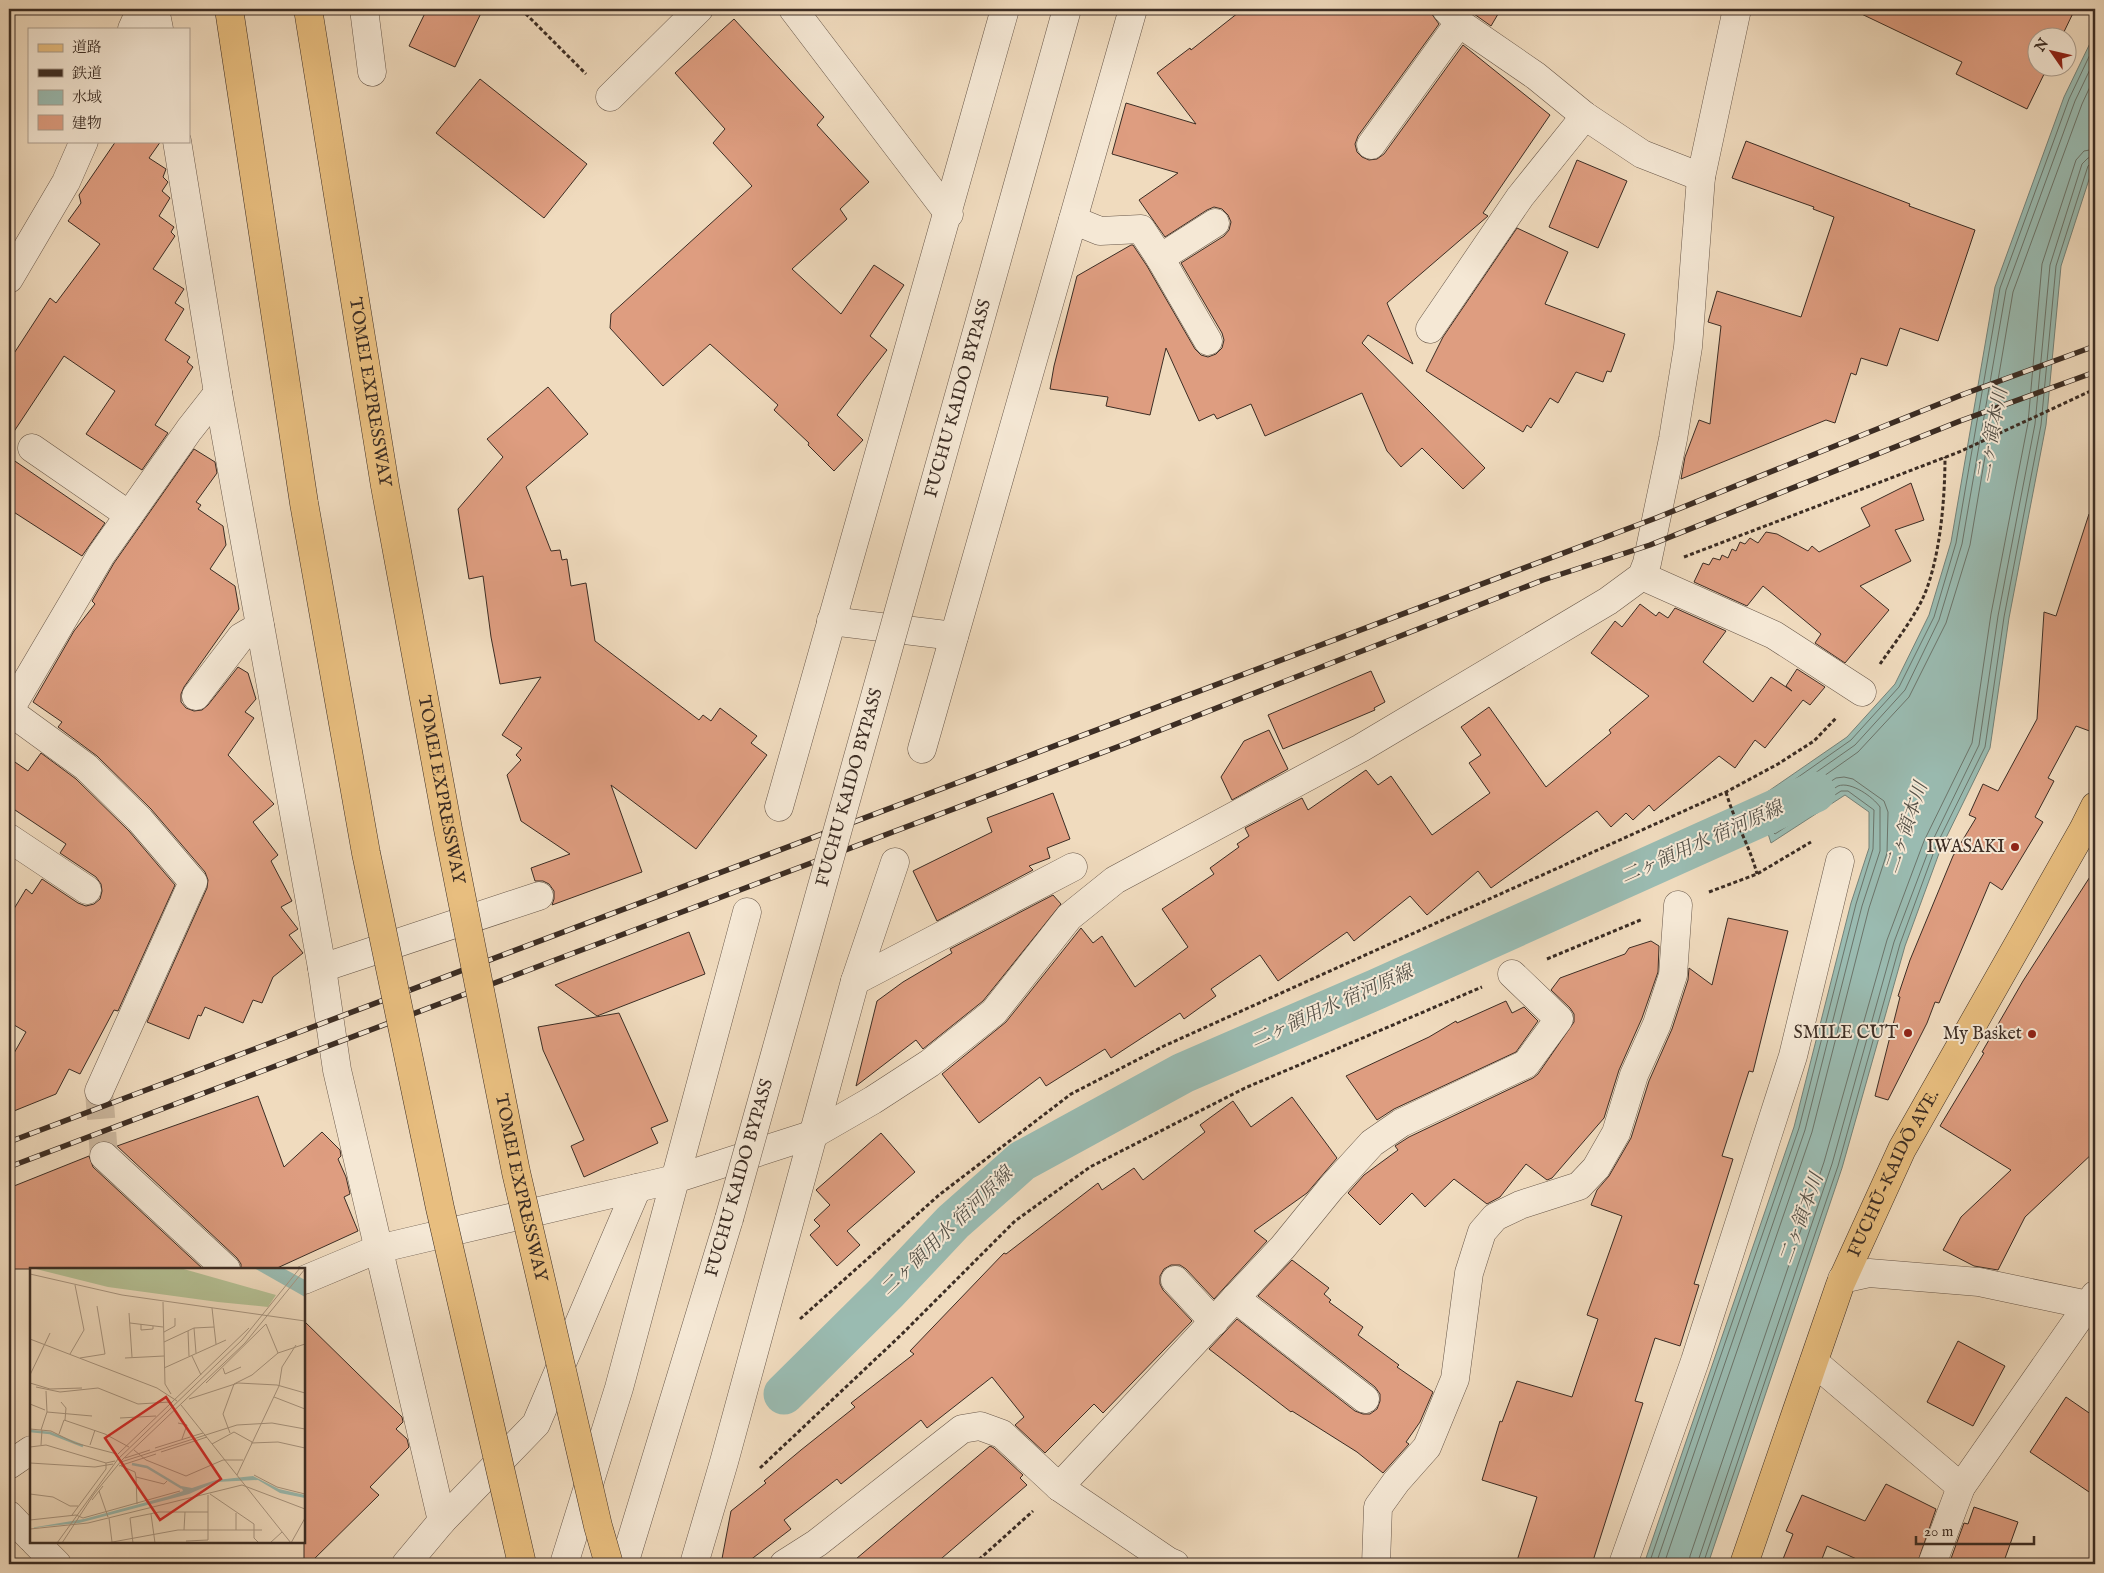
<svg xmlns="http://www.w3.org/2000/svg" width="2104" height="1573" font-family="'IM FELL English','Noto Serif JP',serif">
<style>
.water{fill:#9abbb1;stroke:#748279}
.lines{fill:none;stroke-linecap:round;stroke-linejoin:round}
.shore{stroke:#6b746a;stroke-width:1}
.canal{stroke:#9abbb1;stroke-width:41}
.building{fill:#de9d80;stroke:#3c2d24}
.minor-tunnel{stroke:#ccb89f;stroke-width:28;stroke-dasharray:28 14;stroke-linecap:butt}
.minor-casing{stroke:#69584a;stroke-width:29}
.major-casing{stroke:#3c2d24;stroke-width:29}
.path{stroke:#3c2d24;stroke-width:3;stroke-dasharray:4 2.5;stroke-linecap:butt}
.minor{stroke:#f5e8d5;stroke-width:28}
.major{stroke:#e8be7f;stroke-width:28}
.rail-casing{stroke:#3c2d24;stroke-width:5.5}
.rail{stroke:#f5e8d5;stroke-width:4;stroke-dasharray:11;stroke-linecap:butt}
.minor-bridge-casing{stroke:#69584a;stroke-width:29;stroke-linecap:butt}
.highway-bridge-casing{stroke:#3c2d24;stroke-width:29;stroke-linecap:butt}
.minor-bridge{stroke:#f5e8d5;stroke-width:28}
.highway-bridge{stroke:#e8be7f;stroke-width:28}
.poi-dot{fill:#8f2418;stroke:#f5e8d5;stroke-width:2}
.labels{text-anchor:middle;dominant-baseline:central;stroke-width:4;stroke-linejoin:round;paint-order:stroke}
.street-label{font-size:18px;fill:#3c2d24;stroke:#f5e8d5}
.poi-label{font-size:18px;fill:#3c2d24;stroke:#f5e8d5;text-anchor:end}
.water-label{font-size:19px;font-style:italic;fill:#545047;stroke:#f5e8d5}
.inset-river{fill:none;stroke:#9abbb1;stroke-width:2.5}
.inset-road{fill:none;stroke:#a89580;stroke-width:1}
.view{fill:#d62828;fill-opacity:0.15;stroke:#d62828;stroke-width:2.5}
.inset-edge{fill:none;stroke:#3c2d24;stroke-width:2.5}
</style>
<rect width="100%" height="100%" fill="#f0dbbe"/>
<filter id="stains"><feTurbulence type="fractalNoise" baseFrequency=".004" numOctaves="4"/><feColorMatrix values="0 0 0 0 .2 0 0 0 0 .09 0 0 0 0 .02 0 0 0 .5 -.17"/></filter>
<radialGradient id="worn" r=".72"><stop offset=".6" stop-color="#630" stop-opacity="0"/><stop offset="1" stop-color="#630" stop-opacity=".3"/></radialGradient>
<polygon class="water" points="2095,33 2095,161 2061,266 2046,425 2009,618 1990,748 1941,848 1905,946 1842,1168 1708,1564 1644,1564 1794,1127 1851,903 1869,848 1869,812 1845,795 1771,843 1757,799 1847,737 1895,684 1929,615 1951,542 1995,287 2064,97"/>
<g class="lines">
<g class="shore">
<polyline points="1649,1564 1799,1128 1856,904 1873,849 1874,810 1848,791 1841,791 1775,834 1773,832 1764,801 1851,740 1899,687 1934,617 1956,543 2000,288 2069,99 2095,44"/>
<path d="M1656 1564 1805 1130 1862 906 1880 851V807C1873 797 1851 781 1838 786L1779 824 1776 822 1771 804 1855 745 1905 690 1939 620 1962 544 2006 290 2075 101 2095 59"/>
<polyline points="1664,1564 1812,1132 1869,908 1887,853 1888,812 1884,801 1853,779 1844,777 1836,778 1784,812 1781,811 1780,807 1858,752 1909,697 1946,623 1970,545 2013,292 2082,104 2095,76"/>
<polyline points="1689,1564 1690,1556 1824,1162 1887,940 1924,841 1972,743 1991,614 2028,423 2042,264 2076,160 2084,151 2095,149"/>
<polyline points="1697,1564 1832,1164 1894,942 1931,844 1979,745 1998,616 2035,424 2050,265 2082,164 2088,158 2095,156"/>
<polyline points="1703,1564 1838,1166 1900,944 1936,846 1985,747 2004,617 2041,425 2056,266 2088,166 2091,163 2095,162"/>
</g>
<polyline class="canal" points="784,1394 887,1292 953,1222 1022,1161 1183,1073 1377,989 1815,792"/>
</g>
<g class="building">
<polygon points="427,9 483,9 455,67 409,46"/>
<polygon points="1243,9 1431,9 1431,13 1439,24 1358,136 1355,144 1357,152 1362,157 1369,160 1377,159 1384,154 1463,45 1550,115 1483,213 1488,216 1387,303 1413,364 1368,335 1362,343 1485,468 1463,489 1422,448 1401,467 1387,451 1362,393 1265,436 1251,404 1217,419 1214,414 1199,421 1166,348 1150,415 1106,406 1108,397 1050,389 1054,366 1077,276 1131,245 1133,245 1147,266 1195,349 1201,355 1208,357 1216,354 1222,348 1224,340 1222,333 1181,263 1224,236 1229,230 1231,222 1228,215 1222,209 1214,207 1207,210 1165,237 1139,200 1178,173 1112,154 1126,103 1196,124 1157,73 1190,48 1191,50"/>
<polygon points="1467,9 1501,9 1491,26"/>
<polygon points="1851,9 2075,9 2061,38 2036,38 2036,68 2047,68 2027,109 1956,74 1962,62"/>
<polygon points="734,19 824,117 817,125 869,182 840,209 847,219 792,269 841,314 874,265 904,285 870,336 887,350 837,415 863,440 834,471 808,445 809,443 774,410 778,405 710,344 663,386 610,328 611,314 752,186 713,143 725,129 675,73"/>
<polygon points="480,79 587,164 544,218 436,133"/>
<polygon points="116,141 161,141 149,158 166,169 163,177 168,182 162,191 170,198 159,216 174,227 171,232 175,236 153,269 184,289 175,303 184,309 165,340 190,357 187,362 193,367 155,425 168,433 142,470 86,434 115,391 64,356 9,439 9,361 50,298 56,303 100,244 68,221 81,203 79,195"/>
<polygon points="1746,141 1910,204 1909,206 1975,230 1938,341 1900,328 1887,366 1861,358 1856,375 1851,373 1835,423 1826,420 1681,479 1685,457 1699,420 1710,424 1721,326 1708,322 1717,291 1801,317 1834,217 1813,209 1814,207 1732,178"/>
<polygon points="1577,160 1627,181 1598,248 1549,227"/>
<polygon points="1517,228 1568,252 1545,304 1625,334 1611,372 1607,371 1603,382 1576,372 1558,403 1550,398 1531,428 1527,425 1523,432 1426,371 1443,337"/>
<polygon points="548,387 588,434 526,487 551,551 560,550 562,560 567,559 571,586 586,583 595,641 699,720 703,715 711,721 720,708 757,736 751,743 767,755 696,849 611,785 642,872 552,905 554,899 554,891 549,884 543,881 535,881 531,868 570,854 521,821 507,775 521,760 516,755 522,748 502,735 541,677 500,684 491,637 483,576 469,579 458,509 503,457 487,439"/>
<polygon points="194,449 215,462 217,473 196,502 201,505 198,509 223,526 226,545 210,569 235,586 239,609 184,687 181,694 181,702 186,708 194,711 202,710 208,705 238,667 248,673 256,699 245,712 254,718 228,755 274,804 253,822 278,855 271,861 292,901 281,907 298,929 289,935 303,953 273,977 262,1003 253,1000 243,1023 205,1007 201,1016 198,1015 189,1039 147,1022 207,888 208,880 205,872 151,809 97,756 58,727 62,722 33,702 74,631 95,604 92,601 114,563"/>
<polygon points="9,457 105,523 82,556 9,509"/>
<polygon points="1911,483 1924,520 1895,530 1911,561 1860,586 1889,610 1845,663 1815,643 1821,634 1763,586 1747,606 1694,582 1703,563 1709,565 1713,558 1720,560 1722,555 1728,558 1732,549 1736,551 1740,542 1745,544 1750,538 1758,543 1766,532 1777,534 1808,551 1812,546 1819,552 1870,526 1861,508"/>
<polygon points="2089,514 2095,515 2095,733 2076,726 2048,778 2054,781 2035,817 2043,822 2002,890 1990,882 1939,1003 1935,1002 1927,1023 1888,1100 1875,1096 1900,997 1898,996 1910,960 1953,856 1976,818 1969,815 1983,784 1998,791 2037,719 2044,612 2056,616"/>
<polygon points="1640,604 1656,616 1659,612 1668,618 1675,608 1726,631 1703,662 1753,702 1771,677 1792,691 1786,686 1797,669 1825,687 1810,705 1803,700 1765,748 1755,740 1735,768 1719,756 1654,811 1649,805 1633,820 1626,813 1611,827 1597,811 1491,888 1478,871 1427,915 1410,896 1354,941 1347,932 1278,981 1260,955 1211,989 1216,996 1184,1019 1180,1013 1111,1058 1105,1049 1046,1086 1040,1077 979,1123 942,1074 1006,1022 1081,928 1093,943 1102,936 1135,987 1188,947 1162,909 1214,874 1210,868 1239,847 1237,844 1249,836 1245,828 1302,798 1308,810 1366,770 1378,785 1391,776 1432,835 1490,793 1469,763 1481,755 1461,727 1489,707 1546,787 1611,733 1609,730 1649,696 1591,653 1615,621 1622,627"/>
<polygon points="1371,671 1385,702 1374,708 1375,710 1283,749 1268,715"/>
<polygon points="1269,730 1288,769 1232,800 1221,777 1244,741"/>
<polygon points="41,753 76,779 129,831 175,885 118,1011 114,1010 80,1074 69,1069 56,1094 9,1113 9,1062 26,1032 9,1022 9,917 26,889 32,894 42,879 78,903 86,906 94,904 100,899 102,891 101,884 96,877 60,853 66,844 9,806 9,758 28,771"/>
<polygon points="1053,793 1070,839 1047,848 1050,858 1029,866 1033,870 937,921 913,871 992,832 987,818"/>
<polygon points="2095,869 2095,1151 2025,1217 1998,1270 1974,1266 1943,1250 1961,1217 2011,1170 1940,1126 1984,1053 1982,1052 2023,981"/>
<polygon points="1053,895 1061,904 983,1001 923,1049 916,1040 856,1086 877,1001 903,982 952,953 950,949"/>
<polygon points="1728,918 1788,931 1753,1072 1749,1071 1722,1156 1733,1159 1694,1284 1699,1285 1680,1346 1655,1338 1635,1401 1643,1403 1592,1564 1516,1564 1537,1497 1482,1480 1500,1421 1502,1422 1517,1381 1572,1397 1598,1319 1587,1315 1622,1216 1591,1205 1597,1190 1609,1176 1631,1138 1649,1081 1672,1029 1688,980 1689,968 1712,985"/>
<polygon points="689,932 705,974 597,1016 555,985"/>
<polygon points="1651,941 1659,946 1658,972 1642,1018 1619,1070 1604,1118 1552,1178 1547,1180 1526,1164 1500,1197 1487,1204 1454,1179 1425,1207 1412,1193 1380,1225 1348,1193 1364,1175 1398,1150 1395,1146 1409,1137 1533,1078 1538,1074 1574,1022 1574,1014 1570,1008 1551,990 1560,978 1625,954 1629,948"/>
<polygon points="1506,1001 1512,1013 1524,1007 1538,1021 1516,1052 1394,1109 1377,1120 1346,1076 1429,1037 1456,1021 1457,1023"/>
<polygon points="619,1013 668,1121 651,1128 658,1143 584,1177 571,1146 584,1140 543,1050 538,1027"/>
<polygon points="258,1096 284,1167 322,1132 340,1150 341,1156 338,1159 346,1177 350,1194 344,1197 358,1231 275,1269 241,1269 241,1264 237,1258 117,1146"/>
<polygon points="1292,1097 1337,1158 1307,1193 1254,1231 1267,1241 1214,1299 1186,1269 1180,1265 1171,1265 1164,1269 1160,1276 1160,1284 1163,1290 1192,1321 1103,1413 1094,1404 1045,1453 1015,1425 1024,1417 992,1377 927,1428 921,1420 841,1484 837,1479 784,1520 791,1529 745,1564 721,1564 731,1511 766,1483 764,1481 801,1450 855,1407 851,1403 914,1354 910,1351 1004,1253 1006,1254 1098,1183 1102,1190 1134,1168 1143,1180 1205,1132 1200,1125 1233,1101 1251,1127"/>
<polygon points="881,1133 915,1172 847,1231 860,1245 837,1266 810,1235 820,1226 814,1220 830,1205 816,1190"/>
<polygon points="89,1156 93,1167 203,1269 9,1269 9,1188"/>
<polygon points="1292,1260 1329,1288 1324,1294 1331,1300 1329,1302 1363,1327 1358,1335 1399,1365 1397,1367 1433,1392 1420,1422 1406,1442 1409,1444 1383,1473 1357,1452 1292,1411 1291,1412 1209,1349 1237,1319 1355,1411 1363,1414 1370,1414 1377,1409 1380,1401 1380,1394 1375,1387 1258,1296"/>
<polygon points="304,1321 402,1417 403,1422 396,1429 407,1439 409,1447 370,1487 379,1495 309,1564 304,1564"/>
<polygon points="1958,1341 2005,1366 1973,1426 1927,1402"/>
<polygon points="2066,1397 2095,1417 2095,1496 2030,1452"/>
<polygon points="990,1446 994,1448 1023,1475 1020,1478 1027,1485 935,1564 850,1564"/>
<polygon points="1886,1484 1936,1509 1917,1564 1868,1564 1827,1546 1820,1564 1781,1564 1793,1534 1786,1531 1802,1495 1865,1521"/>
<polygon points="1974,1507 2018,1522 2003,1564 1949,1564 1964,1523 1968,1524"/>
</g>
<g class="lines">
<polyline class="minor-tunnel" points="99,1091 104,1156"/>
<g class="minor-casing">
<g id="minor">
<polyline points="155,9 159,29"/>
<polyline points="364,9 372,72"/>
<polyline points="793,9 949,214"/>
<polyline points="1446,9 1459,23 1536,76 1585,116 1642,154 1701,177"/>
<polyline points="132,29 141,9"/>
<polyline points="610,97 699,9"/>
<polyline points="177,141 218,393 322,968 337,1070 442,1521"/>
<polyline points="1371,145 1459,23"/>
<polyline points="1073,220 1100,231 1141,229 1160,258 1215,223"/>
<polyline points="1160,258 1208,341"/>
<polyline points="9,279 66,182 84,141"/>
<polyline points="1430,329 1520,197 1585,116"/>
<polyline points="32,448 129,515"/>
<polyline points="1642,576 1774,635 1862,692"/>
<polyline points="831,621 954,636"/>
<polyline points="196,696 241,637 260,626"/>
<polyline points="9,711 86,767 140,820 193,882 99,1091"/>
<polyline points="9,711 101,555 189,430 218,393"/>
<polyline points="922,749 1133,9"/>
<polyline points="779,807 1005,9"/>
<polyline points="9,838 87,890"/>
<polyline points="322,968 539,896"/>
<polyline points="855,981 1073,867"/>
<polyline points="104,1156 226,1269"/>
<polyline points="1842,1279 1869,1273 1979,1282 2088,1305"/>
<polyline points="304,1280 378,1249 675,1179 814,1134 873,1100 930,1063 994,1012 1069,917 1115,880 1361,748 1608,601 1642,576 1647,563 1673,439 1688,347 1701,177 1737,9"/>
<polyline points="1175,1280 1214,1322"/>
<polyline points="1235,1298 1365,1399"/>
<polyline points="1814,1362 1961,1487"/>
<polyline points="9,1465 31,1450"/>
<polyline points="9,1515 31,1538"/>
<polyline points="35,1542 57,1564"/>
<polyline points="406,1564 442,1521 536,1424 637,1188"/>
<polyline points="564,1564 619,1388 747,912"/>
<polyline points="624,1564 729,1219"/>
<polyline points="694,1564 724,1462 855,981 895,862"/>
<polyline points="784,1564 817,1543 962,1429 980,1426 1002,1434 1059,1487"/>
<polyline points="1175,1564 1168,1561 1059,1487 1283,1247 1331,1188 1372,1143 1401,1123 1526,1064 1559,1019 1512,974"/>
<polyline points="1376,1564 1378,1507 1396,1482 1427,1447 1455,1379 1469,1273 1482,1232 1495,1217 1520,1205 1579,1186 1596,1168 1616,1133 1634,1075 1657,1024 1673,975 1678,905"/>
<polyline points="1623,1564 1695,1361 1793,1056 1840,861"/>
<polyline points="1932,1564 1961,1487 2095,1295"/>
</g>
</g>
<g class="major-casing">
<g id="major">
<path id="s1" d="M1744 1564 1840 1285 1902 1149 2083 830 2095 806"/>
</g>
</g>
<g class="path">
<polyline points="521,9 586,74"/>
<polyline points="1684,557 1959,452 2095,389"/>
<path d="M1880 664C1894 644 1911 622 1922 600 1940 562 1945 499 1945 457"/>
<path d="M1726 792C1734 821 1750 846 1757 874"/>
<polyline points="1709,892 1757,874 1811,842"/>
<polyline points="1547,959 1643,919"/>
<polyline points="800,1319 939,1195 1071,1094 1164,1046 1726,792 1778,764 1814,741 1837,717"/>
<polyline points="760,1468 901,1335 1015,1221 1090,1167 1245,1088 1482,987"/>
<polyline points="974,1564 1033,1511"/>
</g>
<use href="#minor" class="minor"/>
<use href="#major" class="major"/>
<g class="rail-casing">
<g id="rail">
<polyline points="9,1142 1656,518 1964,394 2095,346"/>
<polyline points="9,1167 1125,744 1543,580 1650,545 1960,421 2095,372"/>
</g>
</g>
<use href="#rail" class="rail"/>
<g class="minor-bridge-casing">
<g id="minor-bridge">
<path id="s2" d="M729 1219 1067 9"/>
</g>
</g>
<g class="highway-bridge-casing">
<g id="highway-bridge">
<polyline points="229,9 304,503 366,853 440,1208 522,1564"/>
<path id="s3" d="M308 9 385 486 448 829 516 1172 598 1526 609 1564"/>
</g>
</g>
<use href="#minor-bridge" class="minor-bridge"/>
<use href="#highway-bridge" class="highway-bridge"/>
</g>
<g class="poi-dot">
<circle cx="2015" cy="847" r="5"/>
<circle cx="1908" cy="1033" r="5"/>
<circle cx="2032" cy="1034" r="5"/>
</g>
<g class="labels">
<g class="street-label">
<text stroke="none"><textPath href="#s3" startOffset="388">TOMEI EXPRESSWAY</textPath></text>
<text stroke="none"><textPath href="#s2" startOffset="852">FUCHU KAIDO BYPASS</textPath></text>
<text stroke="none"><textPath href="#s2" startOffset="448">FUCHU KAIDO BYPASS</textPath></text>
<text stroke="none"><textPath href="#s3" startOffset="792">TOMEI EXPRESSWAY</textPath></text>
<text stroke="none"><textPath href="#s1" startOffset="419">FUCHŪ-KAIDŌ AVE.</textPath></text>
<text transform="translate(740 1178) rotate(-74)">FUCHU KAIDO BYPASS</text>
<text stroke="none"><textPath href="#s3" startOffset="1198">TOMEI EXPRESSWAY</textPath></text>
</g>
<g class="poi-label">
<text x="2005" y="847">IWASAKI</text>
<text x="1898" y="1033">SMILE CUT</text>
<text x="2022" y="1034">My Basket</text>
</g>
<g class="water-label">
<text transform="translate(1993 435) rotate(-79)">二ヶ領本川</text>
<text transform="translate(1907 828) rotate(-71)">二ヶ領本川</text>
<text transform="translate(1702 843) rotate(-24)">二ヶ領用水 宿河原線</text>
<text transform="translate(1332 1007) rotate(-24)">二ヶ領用水 宿河原線</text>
<text transform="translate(1802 1219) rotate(-70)">二ヶ領本川</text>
<text transform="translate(947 1232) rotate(-44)">二ヶ領用水 宿河原線</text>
</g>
</g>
<g transform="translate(30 1268)">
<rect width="275" height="275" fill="#f0dbbe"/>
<path d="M2 0H150L246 27 238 39 188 34 78 19Z" fill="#b5c195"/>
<path d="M224 0H253L275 12V29ZM223 208 249 221 275 227V230L250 225 228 212 186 214 159 226 49 255 0 260 54 251 139 228 153 223 151 218 162 220 186 212Z" fill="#9abbb1"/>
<path class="inset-river" d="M0 163 20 165 53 178M102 196 117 199 152 220"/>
<path class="inset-road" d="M0 6 92 27 275 53M133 34 135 116 141 126M182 40 186 76M99 45 102 89M100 55 133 59M111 56V62L123 61V58M236 56 248 85M164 60 166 85M158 63 159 88M134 64 145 58V50M0 71 127 120 147 133M134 74 164 60 184 59M40 86 54 62 45 17M162 88 171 107M50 90 75 86 67 38M95 90 134 88M134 100 196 72M193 100 195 106 211 99M0 107 20 65M0 115 20 121 52 120M176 115 236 56M6 119 30 124 68 120 108 136 140 134M16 123 17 144 62 148M244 129 275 141M159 131 208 115 247 117 275 125M31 134 36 140 35 152M0 136 15 142M151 137 261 275M90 150 126 148M148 155 157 157 152 171M0 161 21 163 45 175 87 186M11 162 17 144M200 165 193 146 204 116 222 107 248 85 275 76M29 166 34 152 75 166 99 179M221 175 248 174 275 180M182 176 204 164 222 174M11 177 12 162M60 177 65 162M0 179 16 177 76 195M125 180 173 165M104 182 116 192 156 208 193 192H213M131 184 177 169M88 186 219 60M95 190 120 182M91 194 207 157 242 155 275 161M0 195 65 199 83 196M89 198 126 186M91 198 105 204 106 209M207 207 249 118 252 99 266 77M224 207 247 219 275 226M69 223 78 249M0 226 23 229 40 238H48M180 226 224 256V270L229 275M62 232 73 218M107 236 106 209 134 216 137 213M206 245V262M121 246 125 275M42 247 76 201V195L85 193M79 250 82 274M100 250 129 244H178M100 250 103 275M0 252 46 247 53 250 150 223M0 261 58 255 212 217 275 241M154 262 155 244M156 273 178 272V227M27 275 88 191 212 72 270 0M32 275 64 226 92 192 215 75 275 1M77 275 148 262H232M240 275 252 264M261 275 275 250"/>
<path class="view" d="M136 129 191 211 130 252 75 170Z"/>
<rect width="275" height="275" class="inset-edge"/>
</g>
<rect width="2104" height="1573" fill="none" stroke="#f0dbbe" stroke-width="30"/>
<rect x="10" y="10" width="2084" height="1553" fill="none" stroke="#3c2d24" stroke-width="2.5"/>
<rect x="15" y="15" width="2074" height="1543" fill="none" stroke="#3c2d24"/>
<rect x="28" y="28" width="162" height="115" fill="#f5e8d5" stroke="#ab9d8e"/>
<rect x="38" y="44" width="25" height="8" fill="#e8be7f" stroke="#ab9d8e"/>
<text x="72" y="52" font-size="15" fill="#3c2d24">道路</text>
<rect x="38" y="69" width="25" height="8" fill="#3c2d24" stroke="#ab9d8e"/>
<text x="72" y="78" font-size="15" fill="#3c2d24">鉄道</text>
<rect x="38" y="90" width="25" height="15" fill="#9abbb1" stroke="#ab9d8e"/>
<text x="72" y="102" font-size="15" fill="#3c2d24">水域</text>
<rect x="38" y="115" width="25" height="15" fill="#de9d80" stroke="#ab9d8e"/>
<text x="72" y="128" font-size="15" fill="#3c2d24">建物</text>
<g transform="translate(2052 52) rotate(304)"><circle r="24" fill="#f5e8d5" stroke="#ab9d8e"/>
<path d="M0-4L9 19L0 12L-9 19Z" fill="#8f2418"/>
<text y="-8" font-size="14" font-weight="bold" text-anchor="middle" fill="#3c2d24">N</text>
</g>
<path d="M1916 1536v8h118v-8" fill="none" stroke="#3c2d24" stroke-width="2.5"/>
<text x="1924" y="1536" font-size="15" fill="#3c2d24" stroke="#f5e8d5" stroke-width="4" paint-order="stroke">20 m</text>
<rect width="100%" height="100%" filter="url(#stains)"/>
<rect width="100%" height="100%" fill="url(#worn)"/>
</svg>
